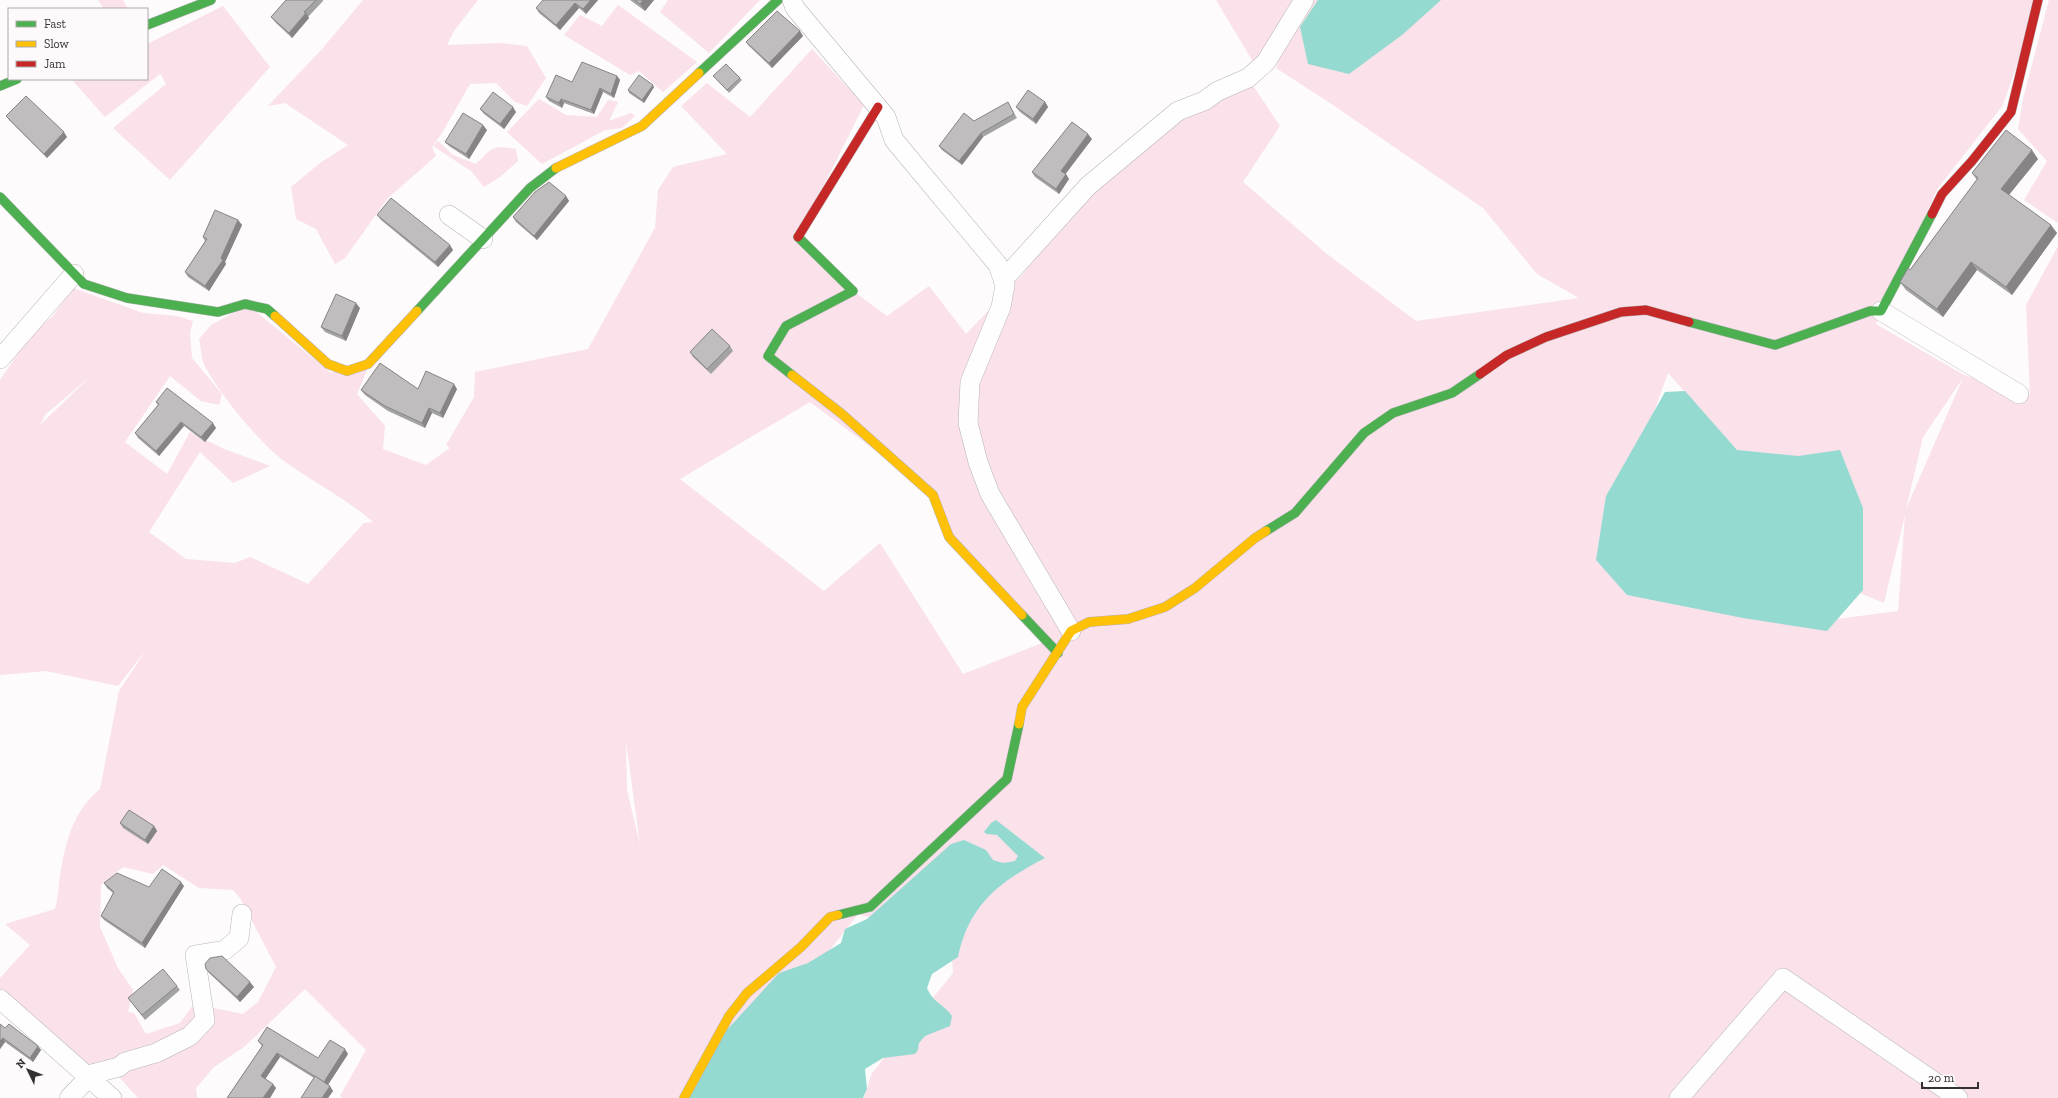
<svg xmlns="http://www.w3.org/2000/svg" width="2058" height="1098" font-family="'Zilla Slab',serif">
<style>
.green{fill:#fae1ea;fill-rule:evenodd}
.water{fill:#95dad1}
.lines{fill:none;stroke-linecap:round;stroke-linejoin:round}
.street-casing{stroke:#b7b5b6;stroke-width:20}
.fast-casing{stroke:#b7b5b6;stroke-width:10}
.slow-casing{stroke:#b7b5b6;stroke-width:10}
.jam-casing{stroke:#b7b5b6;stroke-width:10}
.street{stroke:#fffeff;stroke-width:19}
.fast{stroke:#4caf50;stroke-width:9}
.slow{stroke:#ffc107;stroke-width:9}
.jam{stroke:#c62828;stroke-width:9}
.wall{fill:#a4a3a3}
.shaded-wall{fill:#868485}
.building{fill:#bfbdbe;stroke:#868485}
</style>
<rect width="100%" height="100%" fill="#fdfbfc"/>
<g class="green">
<polygon points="98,0 123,0 128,9 104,9"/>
<polygon points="363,0 478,0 454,31 447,45 503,43 527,46 546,78 527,106 515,102 496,83 470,84 442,133 432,147 436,156 388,198 345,258 335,264 316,229 296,219 291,187 320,163 348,145 285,103 268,106 322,49"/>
<polygon points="668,0 760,0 709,53 660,12"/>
<path d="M1216 0H2039L2003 105 1938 188 1876 324 1964 375 2030 395 2026 305 2058 246V1098H864L872 1073 953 973 951 942 858 914 822 960 679 1098H343L340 1096 366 1050 305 989 244 1047 214 1067 196 1088 197 1098H138L119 1077V1067L92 1074 0 993V978L30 945 5 924 55 909C59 896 58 883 61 870 66 839 75 809 100 789L119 691 146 650 118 686 46 671 0 675V380L26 342 35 331 53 316 73 288 143 313 177 316 193 321 190 333 192 358 222 394 219 405 201 401 170 376 125 442 167 474 190 432 224 449 270 466 233 483 200 452 149 532 186 559 235 563 250 557 308 584 364 523 373 522C347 499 316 484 287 463 262 446 221 396 206 368 201 361 201 347 199 339L211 325 248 305 330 372 367 370 357 394 385 426 383 449 426 465 450 448 446 445 474 397 475 372 588 349 655 228 658 190 673 167 727 154 681 106 707 83 750 117 812 49 864 105 798 237 853 291 887 316 929 286 966 334 1024 273 1053 229 1178 111 1248 78 1280 126 1243 182 1327 254 1416 321 1579 298 1537 274 1483 208 1333 105 1276 68 1293 16 1255 65ZM1668 373 1737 450 1852 590 1884 603 1905 515 1898 611 1837 619 1643 442ZM92 375 40 425 45 415ZM1963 378 1906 509 1923 437ZM810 402 926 488 949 537 1047 641 963 674 880 543 824 591 680 479ZM626 741 640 845 627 790ZM163 865 199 888 233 890 240 898 276 967 258 1002 243 1014 214 1008 195 1002 180 1023 146 1034 134 1013 128 1012 133 990 118 968 100 927 101 885 123 867 153 874Z"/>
<polygon points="2049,0 2058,0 2058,223 2024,200 2047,161 2018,129 2023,99"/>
<polygon points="618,5 697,62 663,92 639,71 630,75 564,35 580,15 602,26"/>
<polygon points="223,6 270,67 170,180 113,128 166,84 157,68 160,74 105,117 73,81 78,79 147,79 147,44"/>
<polygon points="539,99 566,115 597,117 608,100 618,102 609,121 631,113 635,116 622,128 605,130 542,164 507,132"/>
<path d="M438 141 453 155 476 164C493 147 491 145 516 149L518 161 500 177 484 187 471 171 433 146Z"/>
</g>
<g class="water">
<polygon points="1318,0 1441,0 1402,35 1349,74 1308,64 1300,27"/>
<polygon points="1685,391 1737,450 1798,456 1840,450 1863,508 1863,590 1827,631 1743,618 1627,595 1596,560 1606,496 1665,392"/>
<path d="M996 820 1045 858C999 882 969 905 958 957L932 974 927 988C934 1004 943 1003 952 1016L950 1026 925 1036 919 1043 918 1050 915 1054 883 1058 865 1069 867 1089 863 1098H684L714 1044 779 973 808 963 841 943 845 929 867 919 951 844 964 840 986 850 993 860 1003 863 1015 861 1018 856 997 835 987 834 984 832 991 823Z"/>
</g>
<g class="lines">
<g class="street-casing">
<g id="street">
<polyline points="792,0 795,8 886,117 894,140 998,265 1005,285 1001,307 970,382 968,423 978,462 990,494 1071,631"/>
<polyline points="449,215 483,239"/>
<polyline points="1003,280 1088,186 1178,111 1204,101 1218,91 1248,78 1266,62 1304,0"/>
<polyline points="1881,311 2019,394"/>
<polyline points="0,359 74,274"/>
<polyline points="0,999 112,1098"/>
<polyline points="69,1098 92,1074 119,1067 125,1062 156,1053 190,1036 205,1020 195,955 225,950 239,938 242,914"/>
<polyline points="1679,1098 1783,978 1958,1098"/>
</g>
</g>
<g class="fast-casing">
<g id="fast">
<polyline points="147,25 211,0"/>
<polyline points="699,73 778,0"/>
<polyline points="0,86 17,79"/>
<polyline points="0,197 84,284 127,298 218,312 245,304 267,309 275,316"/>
<polyline points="417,311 530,188 556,168"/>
<polyline points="1689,322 1775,345 1870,311 1881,311 1932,214"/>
<polyline points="792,375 768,356 786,326 853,291 798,237"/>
<polyline points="1266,531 1295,513 1364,433 1393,413 1452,393 1480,374"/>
<polyline points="1022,615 1058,653"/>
<polyline points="838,915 870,907 1007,779 1019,724"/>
</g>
</g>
<g class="slow-casing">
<g id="slow">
<polyline points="556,168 642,126 699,73"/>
<polyline points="275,316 328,364 347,371 368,364 417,311"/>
<polyline points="792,375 842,414 933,495 949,537 1022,615"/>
<polyline points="1019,724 1022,707 1071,631 1089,622 1128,619 1165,607 1195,588 1255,538 1266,531"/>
<polyline points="684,1098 729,1016 747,993 801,947 830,917 838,915"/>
</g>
</g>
<g class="jam-casing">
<g id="jam">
<polyline points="1932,214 1942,194 1972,161 2011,112 2038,0"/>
<polyline points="798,237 878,107"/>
<polyline points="1480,374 1507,355 1546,337 1621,312 1646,310 1689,322"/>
</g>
</g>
<use href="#street" class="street"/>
<use href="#fast" class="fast"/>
<use href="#slow" class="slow"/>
<use href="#jam" class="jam"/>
</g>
<g class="wall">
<polygon points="286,0 323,0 323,1 308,17 309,18 292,38 275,22 271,17"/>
<polygon points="543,0 598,0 586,14 579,8 560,30 539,13 536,8"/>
<polygon points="630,0 654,0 645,11"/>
<polygon points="803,36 772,68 749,46 746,42"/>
<polygon points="617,76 620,80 614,98 603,92 594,114 564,103 562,108 549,101 546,97 572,82"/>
<polygon points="713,76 740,78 742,80 729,93"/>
<polygon points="654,87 644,103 629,93 628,90"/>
<polygon points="1045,102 1048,107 1036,124 1020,112 1016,107"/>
<polygon points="1010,106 1017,118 983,137 962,165 942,150 939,146 974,121"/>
<polygon points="480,109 516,112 504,129 484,114"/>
<polygon points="6,116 67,137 47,158 9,120"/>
<polygon points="487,130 469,159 449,146 445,142"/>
<polygon points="1092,139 1065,174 1069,179 1059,194 1035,177 1032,172"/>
<polygon points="2038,159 2009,195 2057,233 2012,295 1977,270 1943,317 1906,290 1900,282 1910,270 1977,180 1972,173"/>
<polygon points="566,196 569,201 537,240 516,222 513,217"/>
<polygon points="377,215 453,250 438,267 381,220"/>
<polygon points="238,220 242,225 225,262 226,264 209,291 188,277 185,272 205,241 203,237"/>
<polygon points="360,308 346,341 325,332 321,327"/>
<polygon points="730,346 733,351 711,374 693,357 690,352"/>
<polygon points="418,389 457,389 443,418 432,413 425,428 388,411 365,395 361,390"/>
<polygon points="156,402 216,428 205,442 184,426 159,456 138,438 135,433 158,405"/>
<polygon points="120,823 154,826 157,831 148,844 123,828"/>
<polygon points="104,883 149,887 184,886 145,948 104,920 101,916 113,893 107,888"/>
<polygon points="206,969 254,987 240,1002 209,973"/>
<polygon points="177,986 180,990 145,1020 128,998"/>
<polygon points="0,1024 5,1028 41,1050 33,1062 5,1042 0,1049"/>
<polygon points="258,1041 318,1058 348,1054 328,1085 333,1091 328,1098 301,1098 314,1078 280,1057 265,1079 276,1088 270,1098 227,1098 262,1046"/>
</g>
<g class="shaded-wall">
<polygon points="591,0 598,0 586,14 583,9"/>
<polygon points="643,0 654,0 645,11 640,4"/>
<polygon points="575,3 579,8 560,30 556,25"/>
<polygon points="306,13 309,18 292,38 289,33"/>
<polygon points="800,31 803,36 772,68 769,63"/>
<polygon points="617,76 620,80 614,98 611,94"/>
<polygon points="653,85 654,87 644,103 642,100"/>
<polygon points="600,88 603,92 594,114 591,110"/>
<polygon points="561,99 564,103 562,108 559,103"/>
<polygon points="1045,102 1048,107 1036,124 1033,119"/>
<polygon points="513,107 516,112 504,129 500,124"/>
<polygon points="483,125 487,130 469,159 466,154"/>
<polygon points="64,132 67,137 47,158 44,154"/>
<polygon points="981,133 983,137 962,165 959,161"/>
<polygon points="1088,134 1092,139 1064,176 1061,171"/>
<polygon points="2032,150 2038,159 2007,197 2001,189"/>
<polygon points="1066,174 1069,179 1059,194 1056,189"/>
<polygon points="566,196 569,201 537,240 534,236"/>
<polygon points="238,220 242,225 225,262 226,264 209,291 205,286 221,258"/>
<polygon points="2051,225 2057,233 2012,295 2006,287"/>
<polygon points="450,245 453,250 438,267 435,262"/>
<polygon points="1971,262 1977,270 1943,317 1937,309"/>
<polygon points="356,303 360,308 346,341 342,336"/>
<polygon points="454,384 457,389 443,418 440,413"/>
<polygon points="429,408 432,413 425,428 422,423"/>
<polygon points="181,422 184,426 159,456 156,451"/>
<polygon points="213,423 216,428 205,442 201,437"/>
<polygon points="154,826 157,831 148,844 145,840"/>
<polygon points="181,882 184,886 145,948 142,943"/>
<polygon points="250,982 254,987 240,1002 237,997"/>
<polygon points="3,1038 5,1042 0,1049 0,1041"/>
<polygon points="38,1046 41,1050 33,1062 30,1058"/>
<polygon points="345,1049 348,1054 327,1086 324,1082"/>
<polygon points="277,1053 280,1057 264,1081 261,1076"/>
<polygon points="273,1084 276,1088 270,1098 263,1098"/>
<polygon points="330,1086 333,1091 328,1098 322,1098"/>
</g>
<g class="building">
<polygon points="286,0 316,0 304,12 306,13 289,33 271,17"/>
<polygon points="543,0 591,0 583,9 575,3 556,25 536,8"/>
<polygon points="635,0 643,0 640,4"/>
<polygon points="777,11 800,31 769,63 746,42"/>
<polygon points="582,62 617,76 611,94 600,88 591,110 561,99 559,103 546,97 556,75 572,82"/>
<polygon points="726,64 740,78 727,90 713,76"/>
<polygon points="639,75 653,85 642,100 628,90"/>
<polygon points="1028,90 1045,102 1033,119 1016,107"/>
<polygon points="493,92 513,107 500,124 480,109"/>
<polygon points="26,96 64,132 44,154 6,116"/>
<polygon points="1008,102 1014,114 981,133 959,161 939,146 964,113 974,121"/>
<polygon points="463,113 483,125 466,154 445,142"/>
<polygon points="1072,122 1088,134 1061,171 1066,174 1056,189 1032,172"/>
<polygon points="2006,130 2032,150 2001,189 2051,225 2006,287 1971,262 1937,309 1900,282 1908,268 1910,270 1978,178 1972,173"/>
<polygon points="549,182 566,196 534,236 513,217 535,192"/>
<polygon points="391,198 450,245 435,262 377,215"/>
<polygon points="215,210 238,220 221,258 223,260 205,286 185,272 207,239 203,237"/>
<polygon points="336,294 356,303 342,336 321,327"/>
<polygon points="712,329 730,346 707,369 690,352"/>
<polygon points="380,363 418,389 426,371 454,384 440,413 429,408 422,423 385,406 361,390"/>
<polygon points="167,388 213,423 201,437 181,422 156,451 135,433 159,404 156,402"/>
<polygon points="129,810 154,826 145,840 120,823"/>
<polygon points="162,869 181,882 142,943 101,916 114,892 104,883 117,873 149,887"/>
<polygon points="222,956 250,982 237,997 206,969 205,964 210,958"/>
<polygon points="163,969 177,986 142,1015 128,998"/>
<polygon points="0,1024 5,1028 9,1024 38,1046 30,1058 3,1038 0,1041"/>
<polygon points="267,1027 318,1058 330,1040 345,1049 324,1082 277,1053 261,1076 273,1084 263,1098 227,1098 263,1045 258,1041"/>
<polygon points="315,1076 330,1086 322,1098 301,1098"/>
</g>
<rect x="8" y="8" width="140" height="72" fill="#fefafc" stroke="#adaaab"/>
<rect x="16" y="21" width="20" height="6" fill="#4caf50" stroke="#adaaab"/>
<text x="44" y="28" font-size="12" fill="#333131">Fast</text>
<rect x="16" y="41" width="20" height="6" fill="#ffc107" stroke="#adaaab"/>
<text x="44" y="48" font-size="12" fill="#333131">Slow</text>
<rect x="16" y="61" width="20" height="6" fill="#c62828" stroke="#adaaab"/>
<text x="44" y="68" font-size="12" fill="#333131">Jam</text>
<g transform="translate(28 1070) rotate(313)" stroke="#fefafc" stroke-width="3" paint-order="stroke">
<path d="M0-3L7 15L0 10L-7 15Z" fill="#333131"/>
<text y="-6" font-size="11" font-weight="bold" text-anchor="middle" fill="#333131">N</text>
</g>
<path d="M1922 1082v6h56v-6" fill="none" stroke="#333131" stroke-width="2"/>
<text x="1928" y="1082" font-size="12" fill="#333131" stroke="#fefafc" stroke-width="3" paint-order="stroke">20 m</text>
</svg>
